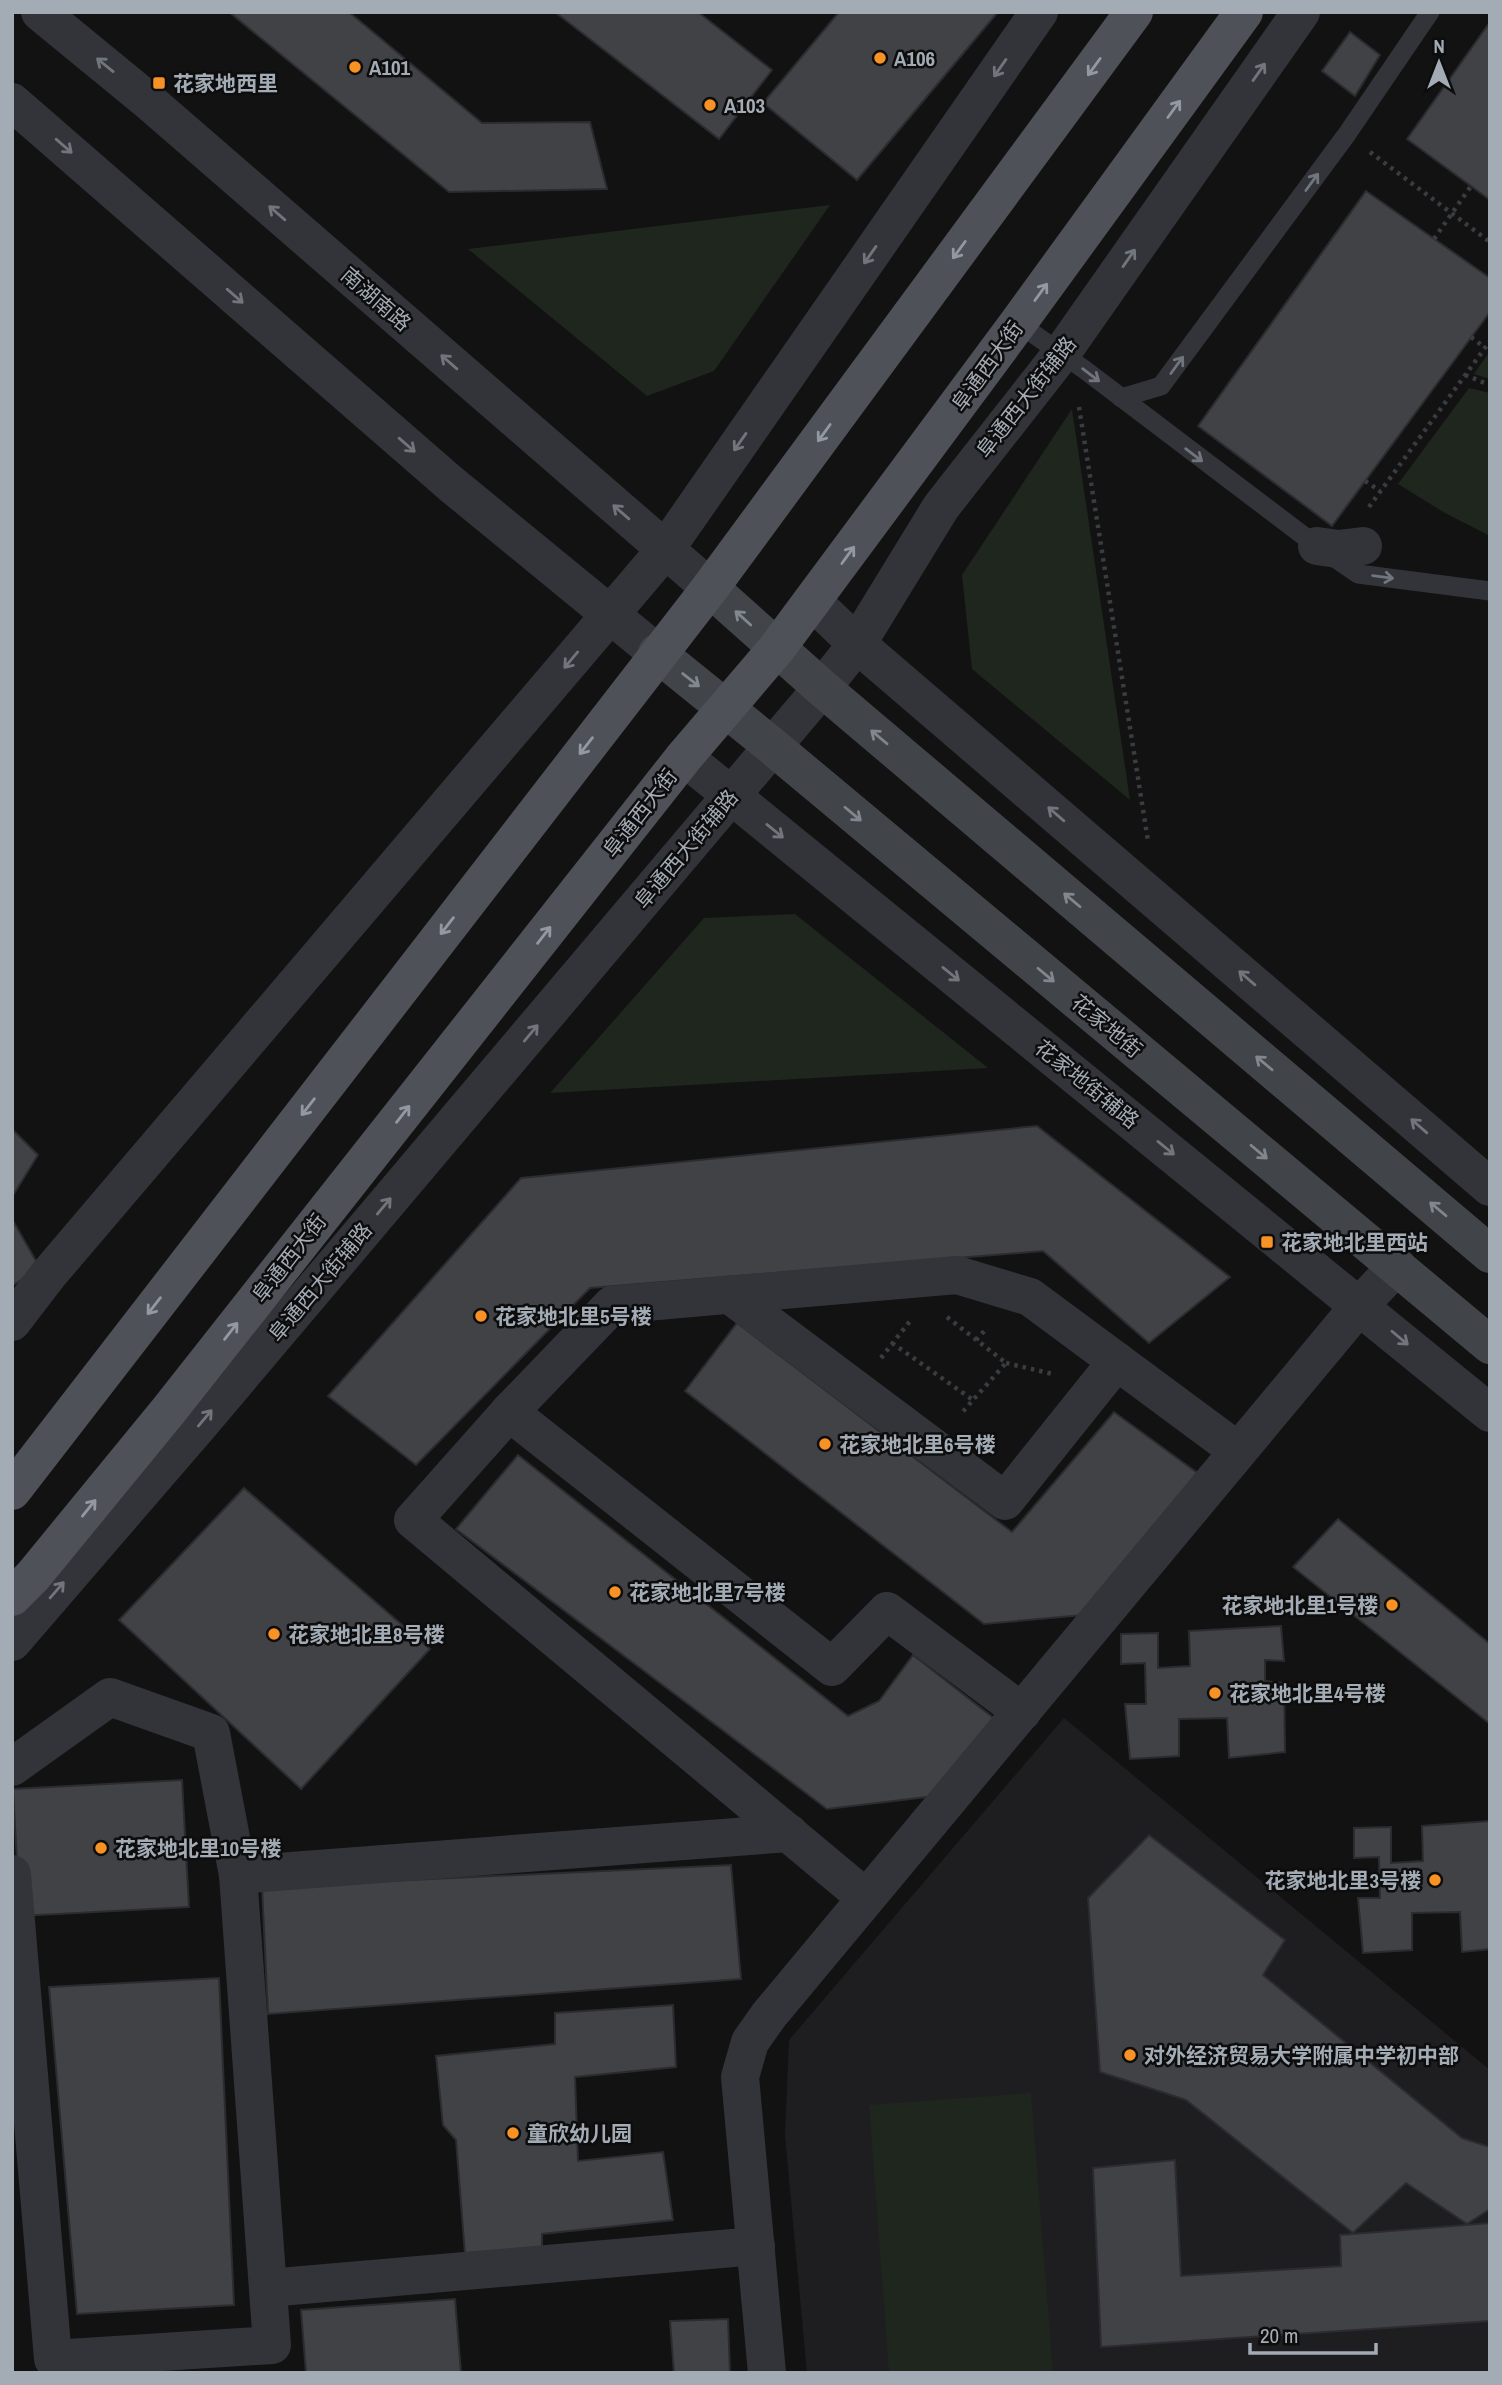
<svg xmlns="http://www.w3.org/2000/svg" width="1502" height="2385" font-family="'Archivo Narrow','Noto Sans SC',sans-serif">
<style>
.built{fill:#1e1e20}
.green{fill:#1e261e}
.building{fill:#414246;stroke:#2c2c30;stroke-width:2}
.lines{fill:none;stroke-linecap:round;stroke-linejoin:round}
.path{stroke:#393c40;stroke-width:4.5;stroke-dasharray:3.5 5;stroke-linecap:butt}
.service{stroke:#333439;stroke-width:19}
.minor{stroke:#333439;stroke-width:38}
.tertiary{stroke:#333439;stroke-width:38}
.secondary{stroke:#414449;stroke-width:38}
.primary{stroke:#4e5258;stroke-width:38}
.oneway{stroke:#71757d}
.oneway2{stroke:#9299a2}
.oneway3{stroke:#81878f}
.poi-dot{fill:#f99225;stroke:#0d0d0e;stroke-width:2.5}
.labels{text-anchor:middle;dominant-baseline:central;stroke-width:5;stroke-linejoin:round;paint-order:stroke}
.poi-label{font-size:21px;font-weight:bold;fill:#a3abb5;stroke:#0d0d0e;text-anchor:start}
.street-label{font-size:21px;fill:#a3abb5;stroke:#0d0d0e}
</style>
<rect width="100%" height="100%" fill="#121213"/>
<polygon class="built" points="1064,1718 1490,2070 1490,2373 807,2373 785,2136 789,2040"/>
<g class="green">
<polygon points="830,205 714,371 647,396 468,249"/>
<polygon points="1490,351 1490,379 1474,374"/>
<polygon points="1469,388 1490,393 1490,536 1445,513 1398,484"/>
<polygon points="1072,409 1130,800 972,669 962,575"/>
<polygon points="795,914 988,1068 550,1093 704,918"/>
<polygon points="1031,2093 1053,2373 889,2373 869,2105"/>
</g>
<g class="building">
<polygon points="229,12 349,12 482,123 590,122 607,189 449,192"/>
<polygon points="555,12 698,12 772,70 719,139"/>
<polygon points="839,12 998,12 857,180 763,103"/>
<polygon points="1490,22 1490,200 1407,139"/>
<polygon points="1350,32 1380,55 1355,96 1322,71"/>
<polygon points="1366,191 1490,278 1490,312 1332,526 1198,426"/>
<polygon points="1037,1126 1230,1277 1149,1343 1043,1251 590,1288 416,1465 328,1396 521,1178"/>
<polygon points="12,1129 38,1155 12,1197"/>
<polygon points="12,1219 40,1268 12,1286"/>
<polygon points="737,1323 1012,1532 1114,1412 1203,1477 1083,1615 984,1624 685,1391"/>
<polygon points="518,1455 848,1716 879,1701 913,1655 1000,1723 935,1796 827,1809 456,1529"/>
<polygon points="244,1488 430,1649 301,1789 119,1620"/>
<polygon points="1338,1519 1490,1644 1490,1724 1293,1567"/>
<polygon points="1281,1626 1284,1661 1265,1660 1265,1681 1284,1683 1285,1752 1229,1758 1227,1718 1179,1719 1179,1756 1130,1759 1125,1704 1146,1704 1145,1663 1121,1664 1121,1634 1158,1633 1158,1668 1190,1666 1189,1631"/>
<polygon points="182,1780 189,1907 20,1916 13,1789"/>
<polygon points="1490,1821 1490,1949 1462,1952 1460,1912 1412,1913 1412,1950 1363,1953 1358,1898 1380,1898 1379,1857 1354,1858 1354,1828 1391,1827 1391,1863 1423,1861 1422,1826"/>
<polygon points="1149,1835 1285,1940 1263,1975 1462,2138 1490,2147 1490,2209 1467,2224 1406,2183 1353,2233 1186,2100 1100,2072 1088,1898"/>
<polygon points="731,1865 741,1979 268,2014 262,1887"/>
<polygon points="219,1978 234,2305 77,2314 49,1987"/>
<polygon points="673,2005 676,2067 575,2077 578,2161 663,2152 673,2220 542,2234 542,2248 465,2254 456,2140 443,2125 436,2056 555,2044 555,2013"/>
<polygon points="1175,2160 1181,2276 1341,2266 1340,2235 1490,2223 1490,2321 1101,2347 1093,2168"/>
<polygon points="455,2299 461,2373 306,2373 301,2310"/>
<polygon points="728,2319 730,2373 674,2373 670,2321"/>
</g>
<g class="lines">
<g class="path">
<polyline points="1370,152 1490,242"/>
<polyline points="1434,239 1471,186"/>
<polyline points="1471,337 1484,347"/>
<polyline points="1465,375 1490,385"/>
<polyline points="1079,407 1148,841"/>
<polyline points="1365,481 1380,491"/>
<polyline points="1369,507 1490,341"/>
<polyline points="947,1317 1006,1363 973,1400"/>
<polyline points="976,1340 987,1328"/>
<polyline points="892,1343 973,1400 960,1415"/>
<polyline points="881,1358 910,1321"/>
<polyline points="1006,1363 1053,1374"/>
</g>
<g class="service">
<polyline points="1018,323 1085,370 1317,546 1358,574 1490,591"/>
<polyline points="1121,398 1161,386 1347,134 1430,12"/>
</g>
<g class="minor">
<polyline points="1317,546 1338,549 1363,546"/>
<polyline points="813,602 857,644 1490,1187"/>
<polyline points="684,757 1490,1413"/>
<polyline points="730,1295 1005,1501 1117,1361"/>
<polyline points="12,1322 48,1275 665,550 1039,12"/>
<polyline points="509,1412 832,1667 887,1611 1022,1712"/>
<polyline points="12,1642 200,1424 822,688 857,644 941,507 1061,354 1301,12"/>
<polyline points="12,1767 110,1697 211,1733 238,1875 272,2345 53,2359 12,1874"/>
<polyline points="238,1875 789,1833"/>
<polyline points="866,1898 413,1520 509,1412 612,1305 957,1275 1030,1297 1238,1451"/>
<polyline points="268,2288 756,2246"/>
<polyline points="767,2373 740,2077 750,2042 769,2015 1360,1305 1397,1266"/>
</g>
<g class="tertiary">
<polyline points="40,12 146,99 710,588"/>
<polyline points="12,102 451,484 657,653"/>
</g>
<g class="secondary">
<polyline points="710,588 822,688 1490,1254"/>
<polyline points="657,653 772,746 1490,1345"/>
</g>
<g class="primary">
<polyline points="12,1491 710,588 1134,12"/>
<polyline points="12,1597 33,1576 169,1410 684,757 777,648 1018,323 1244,12"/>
</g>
</g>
<defs><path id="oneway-shaft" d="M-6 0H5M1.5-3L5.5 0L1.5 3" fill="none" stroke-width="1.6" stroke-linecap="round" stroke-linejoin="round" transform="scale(1.75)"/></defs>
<g class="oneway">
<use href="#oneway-shaft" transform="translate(105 65) rotate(-141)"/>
<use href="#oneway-shaft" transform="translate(1000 68) rotate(125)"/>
<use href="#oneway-shaft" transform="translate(1259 72) rotate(-55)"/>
<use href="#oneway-shaft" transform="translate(64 146) rotate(41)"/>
<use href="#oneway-shaft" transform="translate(1312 182) rotate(-54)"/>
<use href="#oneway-shaft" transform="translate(277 213) rotate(-139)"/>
<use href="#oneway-shaft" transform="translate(870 255) rotate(125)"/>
<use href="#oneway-shaft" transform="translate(1129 258) rotate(-55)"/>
<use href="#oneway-shaft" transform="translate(235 296) rotate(41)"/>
<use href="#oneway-shaft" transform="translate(449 362) rotate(-139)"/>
<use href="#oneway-shaft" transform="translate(1177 365) rotate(-54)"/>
<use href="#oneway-shaft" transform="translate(1091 375) rotate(37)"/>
<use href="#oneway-shaft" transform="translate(740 442) rotate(125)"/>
<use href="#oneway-shaft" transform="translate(407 445) rotate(41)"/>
<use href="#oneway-shaft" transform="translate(1194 455) rotate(37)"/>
<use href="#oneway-shaft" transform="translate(621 512) rotate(-139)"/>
<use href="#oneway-shaft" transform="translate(1383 577) rotate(8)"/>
<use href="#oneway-shaft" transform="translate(571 660) rotate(130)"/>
<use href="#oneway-shaft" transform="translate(1056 814) rotate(-139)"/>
<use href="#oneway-shaft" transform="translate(775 831) rotate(39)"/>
<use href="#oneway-shaft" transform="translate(951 974) rotate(39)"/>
<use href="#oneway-shaft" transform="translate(1247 978) rotate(-139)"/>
<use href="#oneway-shaft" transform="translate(531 1033) rotate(-50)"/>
<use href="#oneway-shaft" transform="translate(1419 1126) rotate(-139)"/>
<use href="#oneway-shaft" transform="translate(1166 1148) rotate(39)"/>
<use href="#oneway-shaft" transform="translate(384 1206) rotate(-50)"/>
<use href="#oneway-shaft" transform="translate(1400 1338) rotate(40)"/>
<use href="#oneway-shaft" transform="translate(205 1418) rotate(-50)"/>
<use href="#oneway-shaft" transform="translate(57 1590) rotate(-49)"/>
</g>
<g class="oneway2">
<use href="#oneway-shaft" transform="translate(1094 67) rotate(126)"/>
<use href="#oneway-shaft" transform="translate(1174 109) rotate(-54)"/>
<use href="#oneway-shaft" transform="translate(959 250) rotate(126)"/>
<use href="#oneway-shaft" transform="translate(1041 292) rotate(-54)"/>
<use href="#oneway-shaft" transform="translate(824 433) rotate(126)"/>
<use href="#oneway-shaft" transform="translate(848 555) rotate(-54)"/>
<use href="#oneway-shaft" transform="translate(586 746) rotate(128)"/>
<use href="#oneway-shaft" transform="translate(447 926) rotate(128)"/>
<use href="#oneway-shaft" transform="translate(544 935) rotate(-52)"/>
<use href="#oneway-shaft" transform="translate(308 1107) rotate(128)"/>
<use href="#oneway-shaft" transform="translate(403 1114) rotate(-52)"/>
<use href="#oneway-shaft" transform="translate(154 1306) rotate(128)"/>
<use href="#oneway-shaft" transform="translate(231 1331) rotate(-52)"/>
<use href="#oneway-shaft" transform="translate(89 1508) rotate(-51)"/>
</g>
<g class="oneway3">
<use href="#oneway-shaft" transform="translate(743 618) rotate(-138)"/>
<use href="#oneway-shaft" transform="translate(691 680) rotate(38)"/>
<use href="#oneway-shaft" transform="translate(879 737) rotate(-140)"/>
<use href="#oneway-shaft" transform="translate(853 814) rotate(40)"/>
<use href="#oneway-shaft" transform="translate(1072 900) rotate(-140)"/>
<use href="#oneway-shaft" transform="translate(1046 975) rotate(40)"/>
<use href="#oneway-shaft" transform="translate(1264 1063) rotate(-140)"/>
<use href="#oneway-shaft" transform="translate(1259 1152) rotate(40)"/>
<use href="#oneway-shaft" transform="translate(1438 1209) rotate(-140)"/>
</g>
<g class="poi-dot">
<circle cx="880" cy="58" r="7"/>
<circle cx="355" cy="67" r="7"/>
<rect x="152" y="76" width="14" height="14" rx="3.5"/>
<circle cx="710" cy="105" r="7"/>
<rect x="1260" y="1235" width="14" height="14" rx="3.5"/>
<circle cx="481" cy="1316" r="7"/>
<circle cx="825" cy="1444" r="7"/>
<circle cx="615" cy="1592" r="7"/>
<circle cx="1392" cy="1605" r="7"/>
<circle cx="274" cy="1634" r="7"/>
<circle cx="1215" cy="1693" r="7"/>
<circle cx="101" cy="1848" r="7"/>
<circle cx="1435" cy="1880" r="7"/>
<circle cx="1130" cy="2055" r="7"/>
<circle cx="513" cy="2133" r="7"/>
</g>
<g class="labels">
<g class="poi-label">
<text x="894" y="58">A106</text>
<text x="369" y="67">A101</text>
<text x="173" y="83">花家地西里</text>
<text x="724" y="105">A103</text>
<text x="1281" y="1242">花家地北里西站</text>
<text x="495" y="1316">花家地北里5号楼</text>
<text x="839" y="1444">花家地北里6号楼</text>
<text x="629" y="1592">花家地北里7号楼</text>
<text x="1378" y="1605" text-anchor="end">花家地北里1号楼</text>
<text x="288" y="1634">花家地北里8号楼</text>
<text x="1229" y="1693">花家地北里4号楼</text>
<text x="115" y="1848">花家地北里10号楼</text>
<text x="1421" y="1880" text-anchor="end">花家地北里3号楼</text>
<text x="1144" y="2055">对外经济贸易大学附属中学初中部</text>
<text x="527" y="2133">童欣幼儿园</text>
</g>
<g class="street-label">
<text transform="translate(376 299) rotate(41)">南湖南路</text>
<text transform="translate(987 366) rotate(-54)">阜通西大街</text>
<text transform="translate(1026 397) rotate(-52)">阜通西大街辅路</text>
<text transform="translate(640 813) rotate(-52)">阜通西大街</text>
<text transform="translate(686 849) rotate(-50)">阜通西大街辅路</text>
<text transform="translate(1107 1026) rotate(40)">花家地街</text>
<text transform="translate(1087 1084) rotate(39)">花家地街辅路</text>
<text transform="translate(289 1258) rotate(-52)">阜通西大街</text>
<text transform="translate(320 1282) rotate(-50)">阜通西大街辅路</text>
</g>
</g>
<rect width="1502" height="2385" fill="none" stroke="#a3abb5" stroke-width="28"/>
<g transform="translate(1439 63)" stroke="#0d0d0e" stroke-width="5" paint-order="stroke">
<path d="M0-5L12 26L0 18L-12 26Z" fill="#a3abb5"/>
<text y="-10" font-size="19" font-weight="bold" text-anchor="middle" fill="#a3abb5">N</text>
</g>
<path d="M1250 2343v10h126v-10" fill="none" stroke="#a3abb5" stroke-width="3.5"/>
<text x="1260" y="2343" font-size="21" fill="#a3abb5" stroke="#0d0d0e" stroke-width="5" paint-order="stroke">20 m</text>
</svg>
